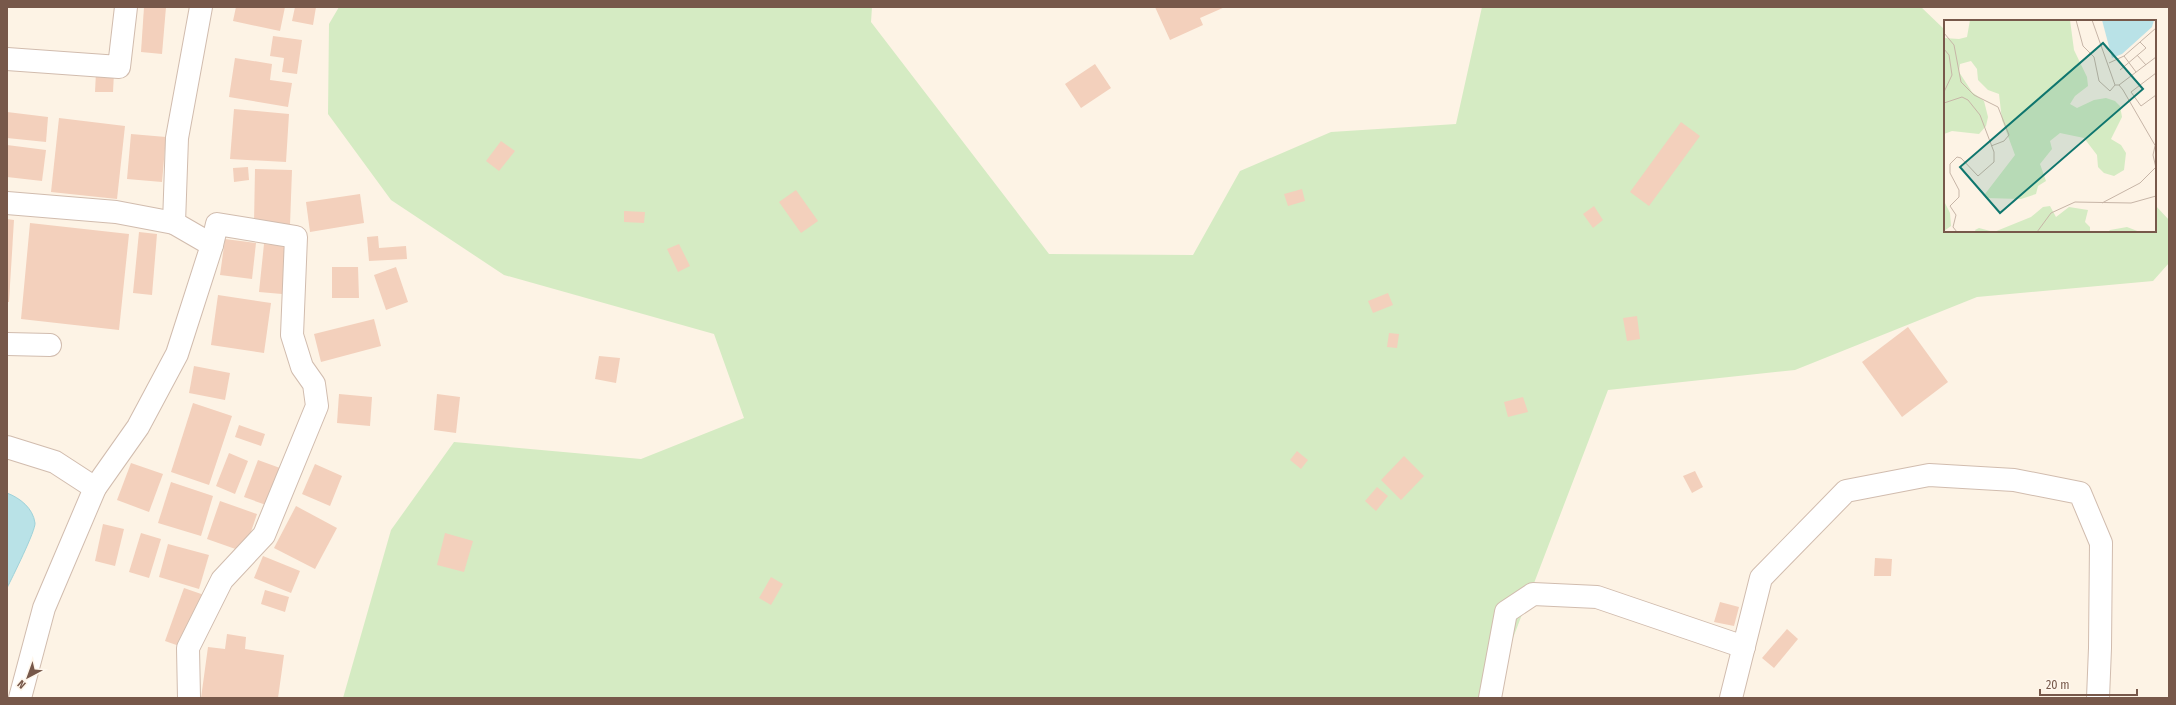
<svg xmlns="http://www.w3.org/2000/svg" width="2176" height="705" font-family="'Fira Sans Condensed',sans-serif">
<style>
.green{fill:#d5ebc3}
.water{fill:#b9e2e7;stroke:#9fd2d9}
.building{fill:#f3d0bc}
.lines{fill:none;stroke-linecap:round;stroke-linejoin:round}
.minor-casing{stroke:#d1bcae;stroke-width:24}
.minor{stroke:#fff;stroke-width:22}
.inset-road{fill:none;stroke:#c7b5a7;stroke-width:1}
.view{fill:#0f766e;fill-opacity:0.15;stroke:#0f766e;stroke-width:2}
.inset-edge{fill:none;stroke:#77584a;stroke-width:2}
</style>
<rect width="100%" height="100%" fill="#fdf3e5"/>
<polygon class="green" points="339,7 872,7 871,22 1049,254 1193,255 1240,171 1331,132 1456,124 1482,7 1921,7 1945,30 1945,231 2155,231 2155,205 2169,220 2169,263 2153,281 1977,297 1795,370 1608,390 1490,698 343,698 391,530 454,442 641,459 744,418 714,334 504,275 391,200 328,114 329,24"/>
<path class="water" d="M7 493C20 498 33 508 35 523 36 530 12 578 7 588Z"/>
<g class="building">
<polygon points="144,7 166,7 162,54 141,52"/>
<polygon points="236,7 285,7 280,31 233,21"/>
<polygon points="295,7 316,7 313,25 292,21"/>
<polygon points="1155,7 1225,7 1200,18 1203,25 1170,40"/>
<polygon points="273,36 302,40 297,74 282,72 284,58 270,56"/>
<polygon points="235,58 272,64 270,80 292,83 288,107 229,97"/>
<polygon points="1095,64 1111,88 1081,108 1065,84"/>
<polygon points="96,72 114,73 113,92 95,92"/>
<polygon points="234,109 289,114 286,162 230,159"/>
<polygon points="7,112 48,117 46,142 7,138"/>
<polygon points="59,118 125,126 117,199 51,192"/>
<polygon points="1681,122 1700,136 1649,206 1630,192"/>
<polygon points="131,134 166,137 162,182 127,179"/>
<polygon points="501,141 515,151 499,171 486,161"/>
<polygon points="7,145 46,150 42,181 7,177"/>
<polygon points="248,167 249,180 234,182 233,168"/>
<polygon points="255,169 292,170 290,225 254,224"/>
<polygon points="1302,189 1305,201 1288,206 1284,194"/>
<polygon points="796,190 818,221 801,233 779,202"/>
<polygon points="360,194 364,223 310,232 306,202"/>
<polygon points="1594,206 1603,220 1593,228 1583,214"/>
<polygon points="624,211 645,212 644,223 624,222"/>
<polygon points="7,219 14,220 9,302 7,302"/>
<polygon points="30,223 129,234 119,330 21,319"/>
<polygon points="139,232 157,234 152,295 133,293"/>
<polygon points="378,236 379,248 406,246 407,259 369,261 367,237"/>
<polygon points="225,239 256,243 252,279 220,275"/>
<polygon points="264,244 287,246 282,294 259,292"/>
<polygon points="679,244 690,266 678,272 667,249"/>
<polygon points="332,267 358,267 359,298 332,298"/>
<polygon points="396,267 408,302 386,310 374,275"/>
<polygon points="1388,293 1393,305 1373,313 1368,301"/>
<polygon points="218,295 271,303 264,353 211,345"/>
<polygon points="1637,316 1640,339 1627,341 1623,318"/>
<polygon points="374,319 381,346 321,362 314,334"/>
<polygon points="1908,327 1948,382 1902,417 1862,362"/>
<polygon points="1389,333 1399,334 1397,348 1387,347"/>
<polygon points="599,356 620,358 616,383 595,379"/>
<polygon points="194,366 230,373 225,400 189,393"/>
<polygon points="339,394 372,397 370,426 337,423"/>
<polygon points="437,394 460,397 456,433 434,430"/>
<polygon points="1523,397 1528,412 1508,417 1504,402"/>
<polygon points="193,403 232,416 209,485 171,472"/>
<polygon points="239,425 265,434 261,446 235,437"/>
<polygon points="1297,451 1308,460 1301,469 1290,460"/>
<polygon points="229,453 248,461 235,494 216,486"/>
<polygon points="1404,456 1424,476 1401,500 1381,480"/>
<polygon points="258,460 280,468 266,505 244,497"/>
<polygon points="131,463 163,474 149,512 117,500"/>
<polygon points="315,464 342,476 330,506 302,494"/>
<polygon points="1695,471 1703,487 1692,493 1683,476"/>
<polygon points="171,482 213,496 201,536 158,523"/>
<polygon points="1377,487 1388,496 1376,511 1365,501"/>
<polygon points="220,501 257,514 244,552 207,539"/>
<polygon points="296,506 337,528 315,569 274,548"/>
<polygon points="103,524 124,529 115,566 95,561"/>
<polygon points="141,533 161,539 149,578 129,572"/>
<polygon points="445,533 473,541 464,572 437,565"/>
<polygon points="168,544 209,555 199,589 159,577"/>
<polygon points="263,556 300,571 291,593 254,578"/>
<polygon points="1875,558 1892,559 1891,576 1874,576"/>
<polygon points="771,577 783,584 771,605 759,598"/>
<polygon points="184,588 204,595 185,648 165,641"/>
<polygon points="265,590 289,597 285,612 261,604"/>
<polygon points="1720,602 1739,607 1734,626 1714,622"/>
<polygon points="1787,629 1798,639 1774,668 1762,658"/>
<polygon points="227,634 246,637 245,649 284,655 278,698 201,698 208,647 225,649"/>
</g>
<g class="lines">
<g class="minor-casing">
<g id="minor">
<polyline points="7,59 119,67 126,7"/>
<polyline points="7,203 116,212 174,223"/>
<polyline points="7,344 50,345"/>
<polyline points="7,447 55,462 95,488"/>
<polyline points="20,698 44,608 95,488 138,427 177,354 212,245 174,223 177,138 201,7"/>
<polyline points="189,698 188,648 222,580 264,535 317,406 314,384 302,367 292,335 296,237 217,224 212,245"/>
<polyline points="1490,698 1506,612 1533,594 1597,597 1744,647"/>
<polyline points="1731,698 1761,578 1846,491 1929,475 2014,480 2080,493 2101,543 2100,648 2098,698"/>
</g>
</g>
<use href="#minor" class="minor"/>
</g>
<g transform="translate(1944 20)">
<rect width="212" height="212" fill="#fdf3e5"/>
<path d="M26 0H126L130 30 143 57 144 66 131 76 126 84 133 88 150 80 162 78 171 81 176 86 178 97 167 119 177 125 182 133 180 150 170 156 160 153 154 147 153 135 140 118 116 113 106 121 108 129 96 144 102 161 94 166 92 174 77 179 41 178V174L71 135 58 100 55 74 44 70 34 60 33 49 27 41 16 44 15 52 28 72 40 81 44 97 42 106 35 114 8 111 0 114V18L15 19 23 17ZM0 181 6 193 7 206 0 211ZM106 186 112 197 125 187 144 190 141 202 146 207V212H32L31 210 35 208 50 212 87 197 99 187ZM183 207 196 212H164L166 210Z" fill="#d5ebc3"/>
<path d="M158 0H210L208 7 178 34 168 38Z" fill="#b9e2e7"/>
<path class="inset-road" d="M132 0 139 26 150 37 155 61 166 71 171 65M148 0 171 65H175L179 70 212 127M0 13 10 25 17 62 30 75 54 87 65 115 60 121 47 126M0 29 5 35 8 55 0 72M193 35 202 45M180 36 192 52M165 43 180 36 212 8M176 50 202 28 196 22M212 53 187 72 197 86 212 75M175 65 212 37M0 83 18 77 24 80 36 95 50 132V142L34 156 17 138 13 137 6 144V153L15 170V177L6 186 12 195 9 207 13 212M211 126 209 135 212 148M158 183 196 163 212 147M93 212 107 193 131 182 187 183 212 176"/>
<path class="view" d="M159 23 199 69 56 193 16 147Z"/>
<rect width="212" height="212" class="inset-edge"/>
</g>
<rect width="2176" height="705" fill="none" stroke="#77584a" stroke-width="16"/>
<g transform="translate(28 677) rotate(221)" stroke="#fff7ec" stroke-width="3" paint-order="stroke">
<path d="M0-3L7 15L0 10L-7 15Z" fill="#77584a"/>
<text y="-6" font-size="11" font-weight="bold" text-anchor="middle" fill="#77584a">N</text>
</g>
<path d="M2040 689v6h97v-6" fill="none" stroke="#77584a" stroke-width="2"/>
<text x="2046" y="689" font-size="12" fill="#77584a" stroke="#fff7ec" stroke-width="3" paint-order="stroke">20 m</text>
</svg>
